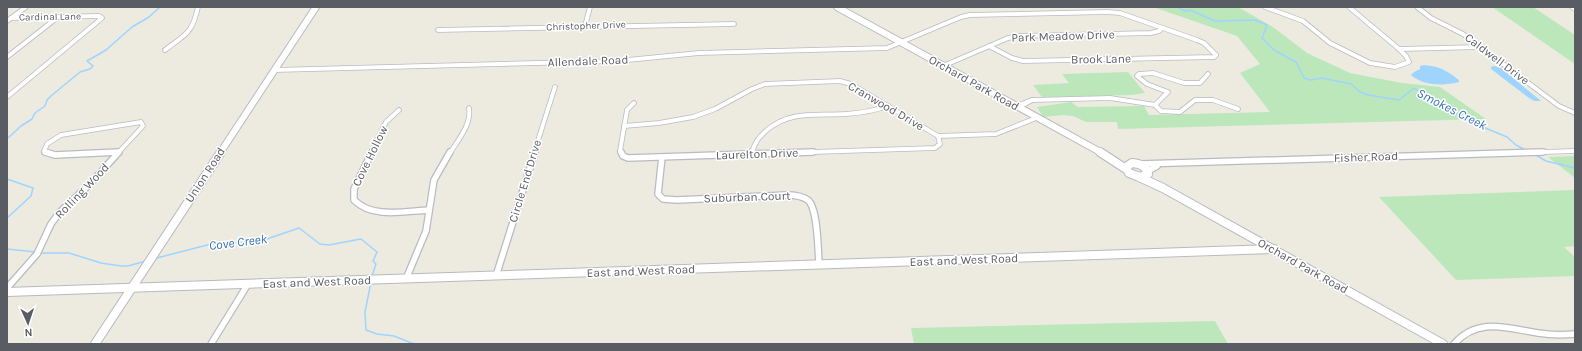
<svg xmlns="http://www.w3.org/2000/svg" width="1582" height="351" font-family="Karla,sans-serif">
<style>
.green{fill:#bbe7bb}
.water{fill:#9fd4ff}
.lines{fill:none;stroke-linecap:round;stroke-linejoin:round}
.stream{stroke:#9fd4ff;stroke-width:1.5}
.street-far1-casing{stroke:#b8bbc1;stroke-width:5.5}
.street-casing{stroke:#b8bbc1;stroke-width:8}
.secondary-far1-casing{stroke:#b6bac0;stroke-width:8}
.secondary-casing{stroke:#b6bac0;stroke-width:10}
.street-far1{stroke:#fff;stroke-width:4}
.street{stroke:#fff;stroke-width:5.5}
.secondary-far1{stroke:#fff;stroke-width:6}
.secondary{stroke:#fff;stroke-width:8}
.labels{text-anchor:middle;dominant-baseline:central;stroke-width:3;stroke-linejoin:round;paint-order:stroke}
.far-street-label{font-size:10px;fill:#595d63;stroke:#fff}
.street-label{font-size:12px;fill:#595d63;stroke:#fff}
.water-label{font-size:13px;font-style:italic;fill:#3673b8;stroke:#fff}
</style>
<rect width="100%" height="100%" fill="#edebe0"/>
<g class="green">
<polygon points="1153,7 1238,7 1273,27 1307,53 1350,73 1402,83 1440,87 1486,119 1118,129 1117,122 1086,122 1073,116 1063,115 1043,117 1037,107 1071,102 1078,107 1144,106 1149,115 1270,112 1240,73 1260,64 1237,36"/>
<polygon points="1492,7 1533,7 1575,35 1575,64"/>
<polygon points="1128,72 1145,93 1131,95 1042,97 1033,85 1069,83 1062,74"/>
<polygon points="1575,156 1575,178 1548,157"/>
<polygon points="1575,190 1575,246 1564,247 1575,257 1575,276 1456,280 1379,197"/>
<polygon points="1215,321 1228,344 914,344 911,328"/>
</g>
<g class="water">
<path d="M1424 65C1441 67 1446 70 1459 80V82C1444 86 1423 86 1411 75L1414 72 1420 69V66Z"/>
<polygon points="1494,66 1501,68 1541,101 1534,101 1529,98 1491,69 1491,67"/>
</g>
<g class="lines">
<g class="stream">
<polyline points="1177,7 1185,11 1190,10 1215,21 1255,20 1267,25 1262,38 1274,50 1296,62 1304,78 1311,80 1322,78 1351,84 1360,92 1368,95 1399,100 1414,88 1435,103 1478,125 1507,137 1516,145 1525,150"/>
<polyline points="7,139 21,126 32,119 35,113 45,106 47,100 51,96 80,72 90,69 93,66 87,61 106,50 132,27 149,17 160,7"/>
<polyline points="1534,154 1546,161 1575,168"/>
<polyline points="7,179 33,188 31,196 7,218"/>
<polyline points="7,249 36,252"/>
<polyline points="40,253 69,253 101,263 121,266 128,266 146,261"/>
<polyline points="153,259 211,244 261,241 299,228 320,244 329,245 361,239 377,252 373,261 376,264 372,276"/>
<polyline points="371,282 365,312 366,330 377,334 394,336 414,344"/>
</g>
<g class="street-far1-casing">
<g id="street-far1">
<polyline points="1265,7 1303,21 1330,43 1370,63 1395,67 1409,62 1406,56 1399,49 1349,7"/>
<polyline points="1417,7 1431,18 1463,34 1559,106 1575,113"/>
<polyline points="1572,7 1575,9"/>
<polyline points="7,21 26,7"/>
<polyline points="585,26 590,7"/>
<polyline points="438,30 734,24"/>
<polyline points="1399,49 1480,47"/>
<path d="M165 50C186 34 192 34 198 7"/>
<polyline points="7,57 58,17"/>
<polyline points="943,66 1008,38 1020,36 1151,33 1159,31 1162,28"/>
<polyline points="274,70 617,61 699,53 887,48 961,17 970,15 1107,12 1120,13 1197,40 1204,43 1216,55 1214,57 1023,61 1012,58 989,46"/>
<polyline points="1208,74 1200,83 1184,83 1153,73 1139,74 1137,76 1147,84 1168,92 1155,105 1161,111 1180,112 1195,100 1213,100 1238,109"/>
<polyline points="7,97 102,18 99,16 11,18"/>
<polyline points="1032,100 1110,98 1155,105"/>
<polyline points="1017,106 1023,105 1032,100 1019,105"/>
<polyline points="624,126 659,123 693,117 715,109 752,89 765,84 840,81 851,84 938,136"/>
<polyline points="938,136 996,134 1036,118"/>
<polyline points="47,153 44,151 47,144 61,135 141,122 143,126 118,153"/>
<polyline points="371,153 386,122 399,110"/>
<path d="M450 153C458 140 472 124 469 108"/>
<polyline points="534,153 555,87"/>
<polyline points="621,153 620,151 627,110 634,103"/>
<path d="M752 153C754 143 759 137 767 130 791 110 817 116 846 114 860 113 874 111 888 106"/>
<polyline points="782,153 935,148 940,144 938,136"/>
<polyline points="1509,153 1575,151"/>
</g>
</g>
<g class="street-casing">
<g id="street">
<polyline points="45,152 55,155 119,152"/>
<path d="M372 152 354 189V200C373 219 405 211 429 210"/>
<polyline points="621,152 623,156 628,158 813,152"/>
<polyline points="752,154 752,152"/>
<path d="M662 157 658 194 663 199 677 200 787 195C794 195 802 196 808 200 818 209 818 250 819 264"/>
<polyline points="1140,164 1543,152"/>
<polyline points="1148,171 1157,166 1156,164"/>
<polyline points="496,276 535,152"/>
<polyline points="406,279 426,231 434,180 450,152"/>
<polyline points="7,288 37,254 51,224 59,213 91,183 118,153"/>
<polyline points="211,344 248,284"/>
<path d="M1454 344C1478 317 1506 328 1538 333 1550 335 1563 335 1575 334"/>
</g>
</g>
<g class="secondary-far1-casing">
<g id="secondary-far1">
<polyline points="837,7 1102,153"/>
<polyline points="220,153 316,7"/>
</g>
</g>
<g class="secondary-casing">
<g id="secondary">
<polyline points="1100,152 1126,169"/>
<path d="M1132 163C1141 164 1145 165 1148 174L1140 177 1129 173 1126 167Z"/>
<polyline points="1137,176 1163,188 1443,344"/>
<polyline points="7,292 1274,249"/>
<polyline points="95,344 221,152"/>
</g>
</g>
<use href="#street-far1" class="street-far1"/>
<use href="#street" class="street"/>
<use href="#secondary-far1" class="secondary-far1"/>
<use href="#secondary" class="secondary"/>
</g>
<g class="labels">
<g class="far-street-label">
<text transform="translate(50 17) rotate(-1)">Cardinal Lane</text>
<text transform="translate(586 26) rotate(-2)">Christopher Drive</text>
</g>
<g class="street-label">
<text transform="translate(1063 36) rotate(-2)">Park Meadow Drive</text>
<text transform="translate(1101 59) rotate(-1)">Brook Lane</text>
<text transform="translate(1497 59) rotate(37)">Caldwell Drive</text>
<text transform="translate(588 61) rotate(-2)">Allendale Road</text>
<text transform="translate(974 83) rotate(29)">Orchard Park Road</text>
<text transform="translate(886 106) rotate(30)">Cranwood Drive</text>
<text transform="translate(757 154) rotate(-2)">Laurelton Drive</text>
<text transform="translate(370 156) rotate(-64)">Cove Hollow</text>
<text transform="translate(1366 157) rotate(-2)">Fisher Road</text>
<text transform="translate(205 175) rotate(-57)">Union Road</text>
<text transform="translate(525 181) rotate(-73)">Circle End Drive</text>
<text transform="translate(82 191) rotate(-46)">Rolling Wood</text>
<text transform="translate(747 197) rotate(-2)">Suburban Court</text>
<text transform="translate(964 260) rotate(-2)">East and West Road</text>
<text transform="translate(1303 266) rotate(29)">Orchard Park Road</text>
<text transform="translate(641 271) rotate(-2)">East and West Road</text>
<text transform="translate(317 282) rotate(-2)">East and West Road</text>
</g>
<g class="water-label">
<text transform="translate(1452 109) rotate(27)">Smokes Creek</text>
<text transform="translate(238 242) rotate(-7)">Cove Creek</text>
</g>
</g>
<rect width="1582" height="351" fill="none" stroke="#595d63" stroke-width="16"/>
<g transform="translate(28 323) rotate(177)" stroke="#ffffff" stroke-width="3" paint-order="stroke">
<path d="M0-3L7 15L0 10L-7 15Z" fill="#595d63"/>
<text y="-6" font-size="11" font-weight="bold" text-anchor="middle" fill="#595d63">N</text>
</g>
</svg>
